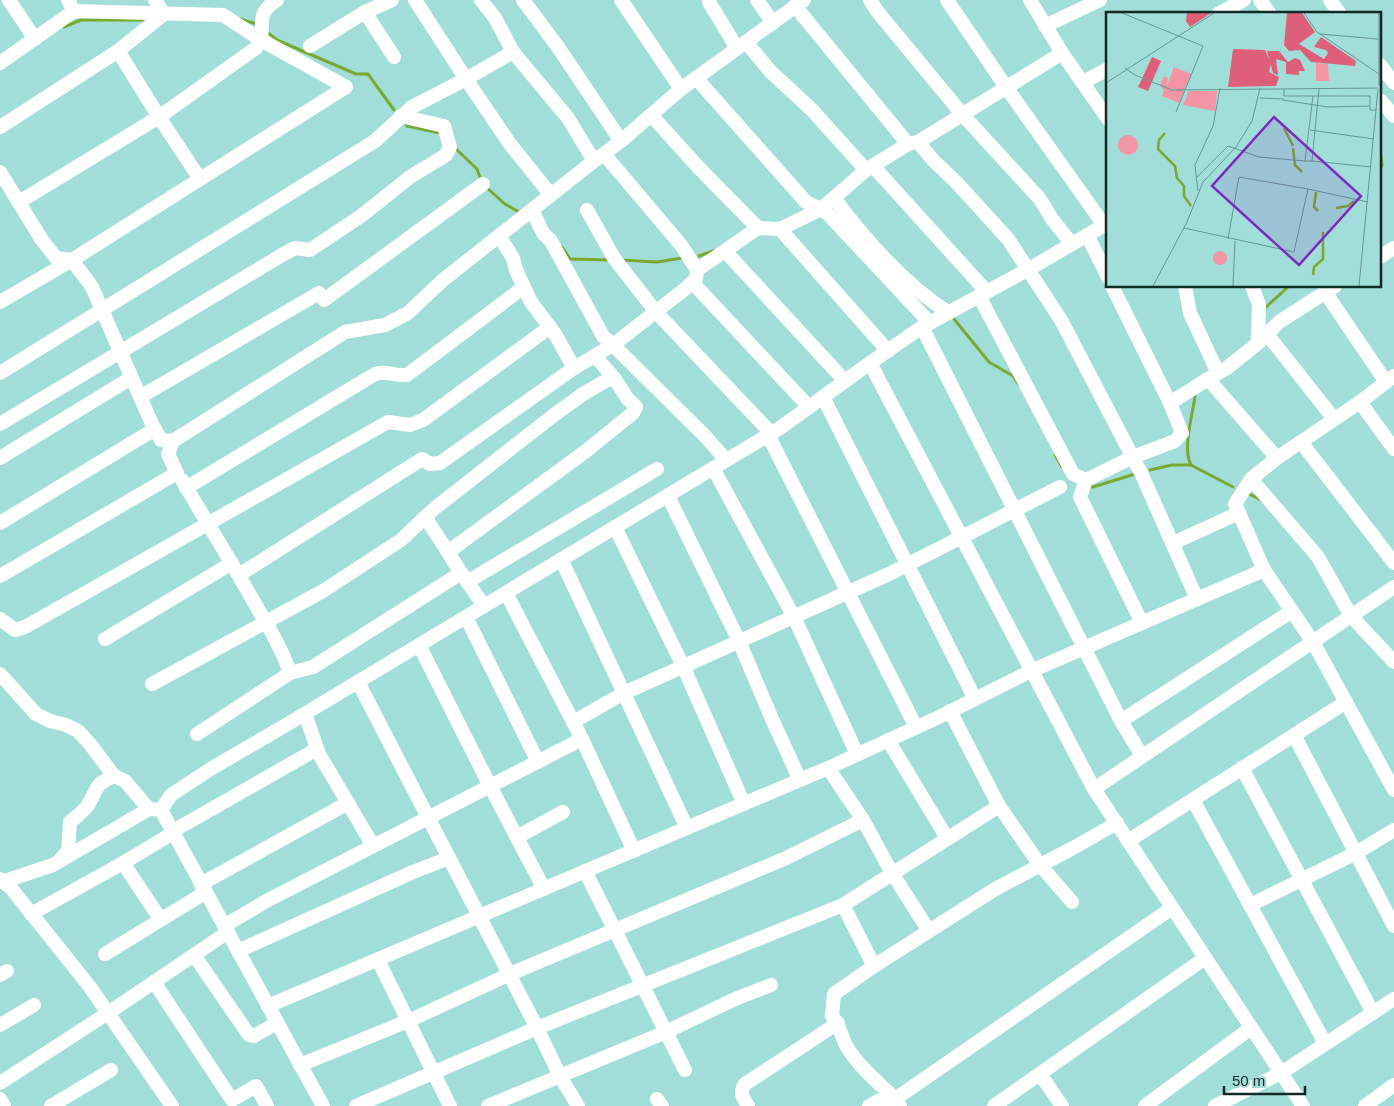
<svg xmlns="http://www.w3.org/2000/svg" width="1394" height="1106" font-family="Arial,sans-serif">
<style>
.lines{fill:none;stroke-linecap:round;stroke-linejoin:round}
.stream{stroke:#78aa30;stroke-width:3}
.minor{stroke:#fff;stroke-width:14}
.inset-river{fill:none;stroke:#78aa30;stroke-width:2.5}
.inset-road{fill:none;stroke:#679692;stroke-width:1}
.view{fill:#7b2cbf;fill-opacity:0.15;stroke:#7b2cbf;stroke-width:2.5}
.inset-edge{fill:none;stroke:#112a28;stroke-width:2.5}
</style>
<rect width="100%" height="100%" fill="#a1ded9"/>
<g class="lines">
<g class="stream">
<polyline points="240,19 257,24"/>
<polyline points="64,27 81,20 145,20"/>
<polyline points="266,31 277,40 356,74 368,74 394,110"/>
<polyline points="406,124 407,126 440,133 442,136"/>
<polyline points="454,147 477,169 481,180"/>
<polyline points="1380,151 1382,165 1380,169"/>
<polyline points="486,187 505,204 521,213"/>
<polyline points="562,247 570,259 611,260"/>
<polyline points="699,256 716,250"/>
<polyline points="620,260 657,262 682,258"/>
<polyline points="1265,308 1289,286"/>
<polyline points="954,319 989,362 1013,376 1019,385"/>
<path d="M1195 396C1193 414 1182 449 1191 465L1233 487"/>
<polyline points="1055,455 1062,467"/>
<polyline points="1150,470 1172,465 1190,465"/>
<polyline points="1088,486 1093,487 1135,474"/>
<polyline points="1247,493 1261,500"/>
</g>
<g class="minor">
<polyline points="9,0 35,39"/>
<polyline points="481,0 495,18 513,52"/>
<polyline points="523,0 558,47 621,141 681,89"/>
<polyline points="621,0 681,89 804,0"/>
<polyline points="757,0 773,23"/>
<polyline points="870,0 877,11 962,114 1040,199 1052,219 1072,244"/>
<polyline points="947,0 1006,87 1104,225"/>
<polyline points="1030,0 1062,53"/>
<polyline points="1260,0 1270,14"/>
<polyline points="1330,0 1340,14"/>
<polyline points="709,2 737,48"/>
<polyline points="795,6 908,144 917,142"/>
<polyline points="365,12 394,57"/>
<polyline points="1218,14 1244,0"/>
<polyline points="1045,26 1100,0"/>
<polyline points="746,42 770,71 812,110 866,170 908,144"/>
<polyline points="310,46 365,12 392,0"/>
<polyline points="118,51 164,14 155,0"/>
<polyline points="0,63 74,11 68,0"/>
<polyline points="1380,65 1394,83"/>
<polyline points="696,78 806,202 821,209 866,170"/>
<polyline points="1083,82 1108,69"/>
<polyline points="1380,100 1394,116"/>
<polyline points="651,115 698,167 758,228"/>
<polyline points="1108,119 1062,53 918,142 934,161 956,182 1008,239 1061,320 1142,475 1197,599"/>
<path d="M0 127 118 51 159 117 256 48C270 25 251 17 277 0"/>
<polyline points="604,154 681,245 697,270 696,279 685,289 613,345 706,437 726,460"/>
<polyline points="873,166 987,292"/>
<polyline points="0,172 42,240 56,258 72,260 92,287 152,424 161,440 173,441"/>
<polyline points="551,195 510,144 466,79 513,52 568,118 594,161"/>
<path d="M834 198C866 241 904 284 949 313"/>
<polyline points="19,202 159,117 200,179"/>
<polyline points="587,210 614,258 656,312 771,433"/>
<polyline points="1108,223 1029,269 922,327 870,363 1094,789 1303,1106"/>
<polyline points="780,229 888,351"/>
<polyline points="1087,235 1108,277"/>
<polyline points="499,236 513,258 516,270 531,302 555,334 574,368 613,345 603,336 551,241 543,233 532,210"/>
<polyline points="725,251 845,381"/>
<polyline points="1380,257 1394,248"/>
<polyline points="697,270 758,228 780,229 821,209 828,214 930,323"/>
<polyline points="692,282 809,407"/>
<polyline points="1112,286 1170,403 1208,379"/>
<polyline points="1185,286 1190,313 1218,373"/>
<polyline points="1252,286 1259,305 1258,343"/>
<polyline points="1325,292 1386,382"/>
<polyline points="979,296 1073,474 1086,480 1133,457 1175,441 1182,433 1170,403"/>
<polyline points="0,302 72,260 346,87 261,40 223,15 74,11"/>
<polyline points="922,327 1121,721 1142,756"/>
<polyline points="1267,334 1334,419"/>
<polyline points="0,373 375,141 412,107 466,79 415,0"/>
<polyline points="140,397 319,293 324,300 483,184"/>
<polyline points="823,397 975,699"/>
<polyline points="1360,402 1394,449"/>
<polyline points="0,424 282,255 295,248 310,250 361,216 410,177 446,155 450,147 444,126 401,116"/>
<polyline points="768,435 916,727"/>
<polyline points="1301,442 1394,563"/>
<polyline points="0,458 131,378"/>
<polyline points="1277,458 1208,379 1227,368 1258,343 1279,322 1335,286"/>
<polyline points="713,468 794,617 857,754"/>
<polyline points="1251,479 1318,557 1351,616 1394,662"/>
<path d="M182 480C206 521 231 561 254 602 267 625 282 648 290 673L197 734"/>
<polyline points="1086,480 1080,497 1142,623"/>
<path d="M186 488 375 374C386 370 394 376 407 375L524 287"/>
<polyline points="668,496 739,641 772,719 800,780"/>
<polyline points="425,517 448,552"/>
<polyline points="0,523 155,429"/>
<polyline points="615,527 683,666 744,804"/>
<polyline points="1173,543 1239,513"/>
<polyline points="561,559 687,828"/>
<polyline points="1264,570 1313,642 1394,790"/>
<polyline points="462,574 484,606"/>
<polyline points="239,575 422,459 430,464 440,463 574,368"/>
<polyline points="0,576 177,473 168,454 173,441 345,332 385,325 408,313 443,280 594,161 621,141"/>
<polyline points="467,582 657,469"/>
<polyline points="506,593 582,739 634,851"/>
<polyline points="466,617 538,762"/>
<polyline points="0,619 15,630 25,627 388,422 410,425 423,420 550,327"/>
<polyline points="105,639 232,563"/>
<polyline points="419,645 490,786 544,889"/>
<polyline points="290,673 313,667 461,573 448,552 586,451 633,413 636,407 627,398 615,379"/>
<polyline points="0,674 36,714 50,721 66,725 78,731 90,744 114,776 125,781 149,809 161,810"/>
<polyline points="358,682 537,1028 560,1076 578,1106"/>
<polyline points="152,684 323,591 401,540 435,508 554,415 583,394 607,380 615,379 595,356"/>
<polyline points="1121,721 1292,611"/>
<polyline points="573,722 624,693 889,574 1060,487"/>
<polyline points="1294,735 1394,926"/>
<polyline points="888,740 947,838"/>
<polyline points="828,768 863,820 892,873 929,931 874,966 843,905"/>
<polyline points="1242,768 1373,1013"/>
<polyline points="1094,789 1394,587"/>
<polyline points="1193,800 1325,1043"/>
<polyline points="348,803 373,846"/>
<polyline points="999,806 1040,865 1072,902"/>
<polyline points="173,831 317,749"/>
<polyline points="517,837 563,812"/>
<polyline points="1128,841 1346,702"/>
<path d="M60 860 68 851 70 822C76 817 83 812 88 805 98 789 93 785 114 776"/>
<polyline points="123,863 161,920"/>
<polyline points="585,871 685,1070"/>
<polyline points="0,879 11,888 90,987 172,1106"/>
<polyline points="2,882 53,865 149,809"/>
<polyline points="201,884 348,803 319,754 305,714"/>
<polyline points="1250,905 1356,853 1394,830"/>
<polyline points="31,914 123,863 173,833"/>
<polyline points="224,926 268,900 582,739"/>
<polyline points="929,931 997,888 1073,848 1117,823"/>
<polyline points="238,951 413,872 449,858"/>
<polyline points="105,954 206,892"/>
<polyline points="194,955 249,1035 254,1036 277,1023"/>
<polyline points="378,960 450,1106"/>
<path d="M874 966 834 994 832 1016C840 1025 841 1037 847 1047 859 1067 879 1083 895 1099"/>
<polyline points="0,975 7,971"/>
<polyline points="154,982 232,1100 256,1086 267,1106"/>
<polyline points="268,1006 828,768 939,717 1031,671 1264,570 1235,504 1251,479 1277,458 1360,402 1394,376"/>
<polyline points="0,1025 34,1005"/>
<polyline points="300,1065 408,1021 510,974 784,859 863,820"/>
<polyline points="1040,1074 1062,1106"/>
<polyline points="0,1083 108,1013 228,932"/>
<polyline points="0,1099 4,1106"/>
<polyline points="657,1099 662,1106"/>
<polyline points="51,1106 111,1070"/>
<polyline points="323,1106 161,810 171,795 212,768 281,728 780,428 870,363"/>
<polyline points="356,1106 537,1028 843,905 999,806 950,711"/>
<polyline points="488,1106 666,1032 735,999 771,985"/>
<path d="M748 1106C743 1098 739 1093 745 1084L838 1023"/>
<polyline points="869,1106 878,1101 895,1099"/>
<polyline points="900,1106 895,1099 1172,908"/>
<polyline points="994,1106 1205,958"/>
<polyline points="1145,1106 1251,1028"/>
<polyline points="1215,1106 1281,1073 1394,999"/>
<polyline points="1365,1106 1394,1085"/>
</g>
</g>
<g transform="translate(1106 12)">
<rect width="275" height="275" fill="#a1ded9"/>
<path d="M210 51 222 52 223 69H210ZM68 55 85 62 73 91 56 84 58 79 54 73 58 64 62 66 60 76ZM83 79H111L109 99 77 93ZM12 133a10 10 0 1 1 20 0a10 10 0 1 1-20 0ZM107 246a7 7 0 1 1 14 0a7 7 0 1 1-14 0Z" fill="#f395a5"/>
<path d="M81 1H105L84 15 80 9ZM181 1H196L209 20 193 32 218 47 222 41 220 38 208 35 215 25 250 49 249 54 205 50 194 38 183 39 178 33ZM127 37 159 38 165 51 163 60 173 65 170 74 122 75ZM161 39H173L182 50 189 46 194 48 199 59H193V63L180 62V50L170 47 172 63 167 61ZM46 45 55 49 42 79 32 75Z" fill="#de5f7a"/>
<path class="inset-river" d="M178 116 187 134M59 121 53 128 52 137 69 154 71 166 78 174V184L85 194M187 136 189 153 196 160M210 180 208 195 212 199M230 196 242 194 248 189M207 263 208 255 217 247V220"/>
<path class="inset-road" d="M16 1 97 34 70 100M198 1 211 20 273 62M273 1V74M214 22 272 27M19 56 29 63 66 78 272 76M0 71 108 1M178 77V84H264V94M213 77 206 149 265 155M154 86 178 87M177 88 222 95 264 94V98H271M204 118 268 127M206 149H199L207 84M90 166 122 134 153 145 199 149M92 179 89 153 107 114 114 76M78 216 188 240 202 177 262 190M122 227 133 165 202 177M47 274 81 210 97 170 130 135 146 109 154 76M127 274 129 229M253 274 272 77"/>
<path class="view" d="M168 105 255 184 193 253 106 174Z"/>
<rect width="275" height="275" class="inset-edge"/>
</g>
<path d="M1224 1086v8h81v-8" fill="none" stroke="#112a28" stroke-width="2.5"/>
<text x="1232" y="1086" font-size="15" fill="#112a28" stroke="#a1ded9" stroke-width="4" paint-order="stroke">50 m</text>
</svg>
